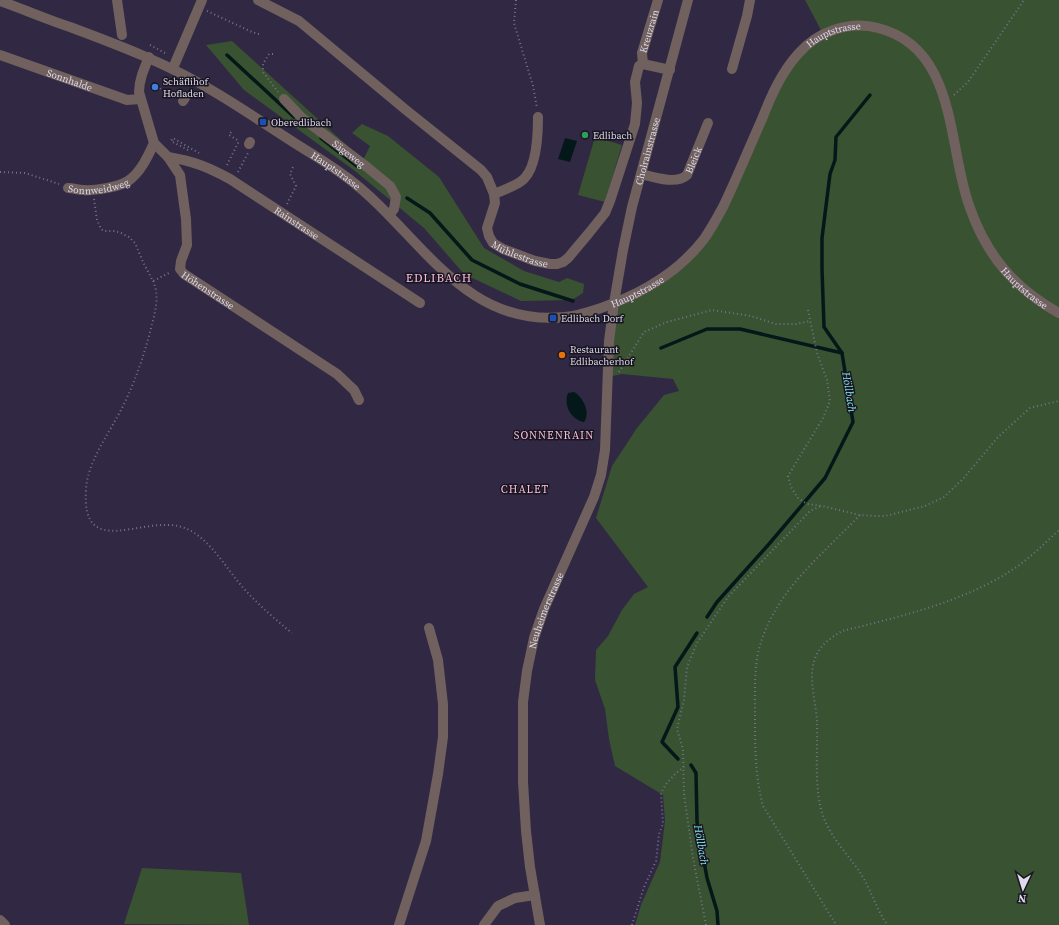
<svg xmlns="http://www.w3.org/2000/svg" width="1059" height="925" font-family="'Source Serif 4',serif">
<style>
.green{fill:#395231}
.water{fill:#051819}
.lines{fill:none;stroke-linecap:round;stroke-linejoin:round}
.stream{stroke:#051819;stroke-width:3.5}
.path{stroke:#787289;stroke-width:2;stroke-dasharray:1 3;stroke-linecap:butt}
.minor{stroke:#70605e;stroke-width:10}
.shop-dot{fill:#3f7fe0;stroke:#181520;stroke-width:1.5}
.transit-dot{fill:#1a4fb4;stroke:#181520;stroke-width:1.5}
.leisure-dot{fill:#2e9e5b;stroke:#181520;stroke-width:1.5}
.food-dot{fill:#e8710a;stroke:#181520;stroke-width:1.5}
.labels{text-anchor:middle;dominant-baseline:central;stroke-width:3;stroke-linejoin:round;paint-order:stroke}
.street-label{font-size:10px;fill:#dedaec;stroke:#181520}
.poi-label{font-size:10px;fill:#dedaec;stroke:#181520;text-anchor:start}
.water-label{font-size:11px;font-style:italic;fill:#7fe3e7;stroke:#181520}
.neighbourhood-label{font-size:11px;letter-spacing:1px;fill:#fabddb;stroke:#181520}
.quarter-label{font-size:12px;letter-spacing:1px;fill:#fabddb;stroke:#181520}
</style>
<rect width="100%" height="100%" fill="#312944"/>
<g class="green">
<polygon points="805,0 1059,0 1059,925 635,925 641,905 660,862 665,821 663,795 615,766 609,739 605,709 595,680 596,650 608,636 622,610 634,594 648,587 596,518 612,466 637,428 664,395 679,391 673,379 622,374 608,377 614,303 648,287 705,237 785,71 823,34"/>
<polygon points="232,41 363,160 370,146 352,133 362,124 388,136 439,177 484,248 524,271 559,282 567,278 584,284 583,293 572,300 521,301 464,274 424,228 355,171 244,90 206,45"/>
<polygon points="595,137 622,145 605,202 578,195"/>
<polygon points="142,868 241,873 249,925 124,924"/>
</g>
<g class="water">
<polygon points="565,138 577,141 570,162 558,159"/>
<path d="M574 392C583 397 591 413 584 422 571 420 563 405 568 393Z"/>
</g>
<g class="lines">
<g class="stream">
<polyline points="227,55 294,117"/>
<polyline points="321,138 357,166"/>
<polyline points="407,198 430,213 472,260 520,284 573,301"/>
<polyline points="661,348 707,329 740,329 842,353 853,422 825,478 769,544 717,602 707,617"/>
<polyline points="842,353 824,327 822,269 822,238 830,174 835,160 836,137 870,95"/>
<polyline points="678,759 662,742 678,707 675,667 697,633"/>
<polyline points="691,765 696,773 697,822 707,878 717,911 718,925"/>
</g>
<g class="path">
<polyline points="516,0 514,23 533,86 537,108"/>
<polyline points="207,11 252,32 259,34"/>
<polyline points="150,45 165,53"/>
<polyline points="273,54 269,54 263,64 263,72 278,92"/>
<polyline points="160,89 162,86"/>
<polyline points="954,95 968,82 1024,0"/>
<polyline points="231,132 229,135 239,141"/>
<polyline points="188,150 171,141 173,138 199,153"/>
<polyline points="227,165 239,141"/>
<polyline points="0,172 25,173 59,184"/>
<polyline points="238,172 248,153"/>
<polyline points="94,199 97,220 101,229 104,231 115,231 121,233 129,237 135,243 144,264 153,281 171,272"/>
<polyline points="287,204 296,186 290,174 293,167"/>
<path d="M153 281C160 296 155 313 151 328 144 356 135 382 122 408 110 432 87 462 86 490 81 561 143 515 182 527 210 536 227 571 247 592 261 607 276 620 292 633"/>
<polyline points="808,310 817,353 827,380 830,401 823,418 788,476 791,487 798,498 807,504 822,506 860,515 877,516 885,516 925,506 944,497 963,479 998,437 1030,408 1059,401"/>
<polyline points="619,372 644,332 667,322 712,310 751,316 776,324 796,324 810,321"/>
<path d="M835 923 763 806C755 776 755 746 755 716 755 696 754 667 759 649 774 592 821 556 860 515"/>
<path d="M886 923C876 908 871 890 861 874 850 857 833 840 825 821 813 794 818 752 817 722 816 701 807 676 816 656 821 644 832 637 842 631 899 617 963 602 1012 570 1029 559 1044 544 1059 530"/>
<polyline points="632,925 644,887 656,861 659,834 663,824 661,793 666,784 676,773 684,767"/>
<polyline points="706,925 693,858 684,794 683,749 677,729 684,700 687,667 697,643 728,597 810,511 821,506"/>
</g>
<g class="minor">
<polyline points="117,0 122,35"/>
<path id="s1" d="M258 0 299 21 406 110 481 170 487 177 494 194 495 203 487 228 489 236 493 243 503 249 535 261 550 264H557L563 262 568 258 589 233 605 213 610 201 635 124 637 103 635 82 639 66 643 64 670 70"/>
<path id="s2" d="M0 1C23 9 46 19 70 27 121 46 171 65 218 94 243 109 268 126 293 142 312 154 331 165 349 179 419 232 462 328 565 317 578 316 589 312 601 308 641 294 678 273 704 239 711 229 717 218 723 207 737 178 749 148 762 119 771 96 781 73 798 54 817 32 849 20 878 28 958 48 947 147 970 208 987 256 1015 289 1059 313"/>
<path id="s3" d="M0 55 127 100 140 99"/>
<path id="s4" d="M149 57C144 69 139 80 139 92L154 143 168 157 180 175 186 219 187 245 181 261 180 269 184 274 337 374 354 390 359 400"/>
<path id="s5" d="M643 64 642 53 658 0"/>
<polyline points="173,68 202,0"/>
<polyline points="732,69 747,16 750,0"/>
<path id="s6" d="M284 99 301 117 367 167 390 186 396 197 394 209 389 215"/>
<polyline points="183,101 185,98"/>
<polyline points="249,144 250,142"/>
<path id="s7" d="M168 157C193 161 208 167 230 179L420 303"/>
<path id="s8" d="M641 174C653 177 677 185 687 175L708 123"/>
<path id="s9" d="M68 188C73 188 78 190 83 190 94 191 119 187 128 181 141 172 148 156 154 143"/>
<path d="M494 194C503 190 513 187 520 182 537 172 538 134 538 117"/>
<polyline points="0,920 5,925"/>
<polyline points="399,925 426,841 438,774 443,737 443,704 438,660 429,628"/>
<polyline points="484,925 498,906 515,898 535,895"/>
<path id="s10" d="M540 925 530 867 526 831 523 782V702L527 671 534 638 544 609 594 497 601 475 605 450 609 341 614 303 623 250 632 207 688 0"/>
</g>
</g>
<circle class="shop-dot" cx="155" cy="87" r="4"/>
<g class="transit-dot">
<rect x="259" y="118" width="8" height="8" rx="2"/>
<rect x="549" y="314" width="8" height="8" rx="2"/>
</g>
<circle class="leisure-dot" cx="585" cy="135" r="4"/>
<circle class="food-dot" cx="562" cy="355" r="4"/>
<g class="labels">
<g class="street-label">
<text stroke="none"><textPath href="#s5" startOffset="34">Kreuzrain</textPath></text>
<text stroke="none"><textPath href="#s2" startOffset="1073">Hauptstrasse</textPath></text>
<text stroke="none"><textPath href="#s3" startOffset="74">Sonnhalde</textPath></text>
<text stroke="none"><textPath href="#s10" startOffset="794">Cholrainstrasse</textPath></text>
<text stroke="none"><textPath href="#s6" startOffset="85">Sägeweg</textPath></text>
<text stroke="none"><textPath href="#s8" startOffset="64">Bleick</textPath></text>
<text stroke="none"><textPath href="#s2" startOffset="378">Hauptstrasse</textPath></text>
<text stroke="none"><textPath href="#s9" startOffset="31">Sonnweidweg</textPath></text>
<text stroke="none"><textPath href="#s7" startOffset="146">Rainstrasse</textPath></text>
<text stroke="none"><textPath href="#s1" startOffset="390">Mühlestrasse</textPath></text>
<text stroke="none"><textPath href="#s2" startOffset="1432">Hauptstrasse</textPath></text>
<text stroke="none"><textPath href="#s4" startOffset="262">Höhenstrasse</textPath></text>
<text stroke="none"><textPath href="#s2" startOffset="737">Hauptstrasse</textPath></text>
<text stroke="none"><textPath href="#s10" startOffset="319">Neuheimerstrasse</textPath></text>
</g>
<g class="poi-label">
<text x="163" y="81">Schäflihof<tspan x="163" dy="12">Hofladen</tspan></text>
<text x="271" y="122">Oberedlibach</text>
<text x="593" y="135">Edlibach</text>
<text x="561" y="318">Edlibach Dorf</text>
<text x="570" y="349">Restaurant<tspan x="570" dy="12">Edlibacherhof</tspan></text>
</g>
<g class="water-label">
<text transform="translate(849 392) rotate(81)">Höllbach</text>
<text transform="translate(701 845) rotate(80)">Höllbach</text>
</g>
<g class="neighbourhood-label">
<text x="554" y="435">SONNENRAIN</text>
<text x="525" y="489">CHALET</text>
</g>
<g class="quarter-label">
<text x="439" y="278">EDLIBACH</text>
</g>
</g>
<g transform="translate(1023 889) rotate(184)" stroke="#181520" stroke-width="3" paint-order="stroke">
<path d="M0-3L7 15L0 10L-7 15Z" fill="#dedaec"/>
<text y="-6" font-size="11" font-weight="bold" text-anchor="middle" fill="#dedaec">N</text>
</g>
</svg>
